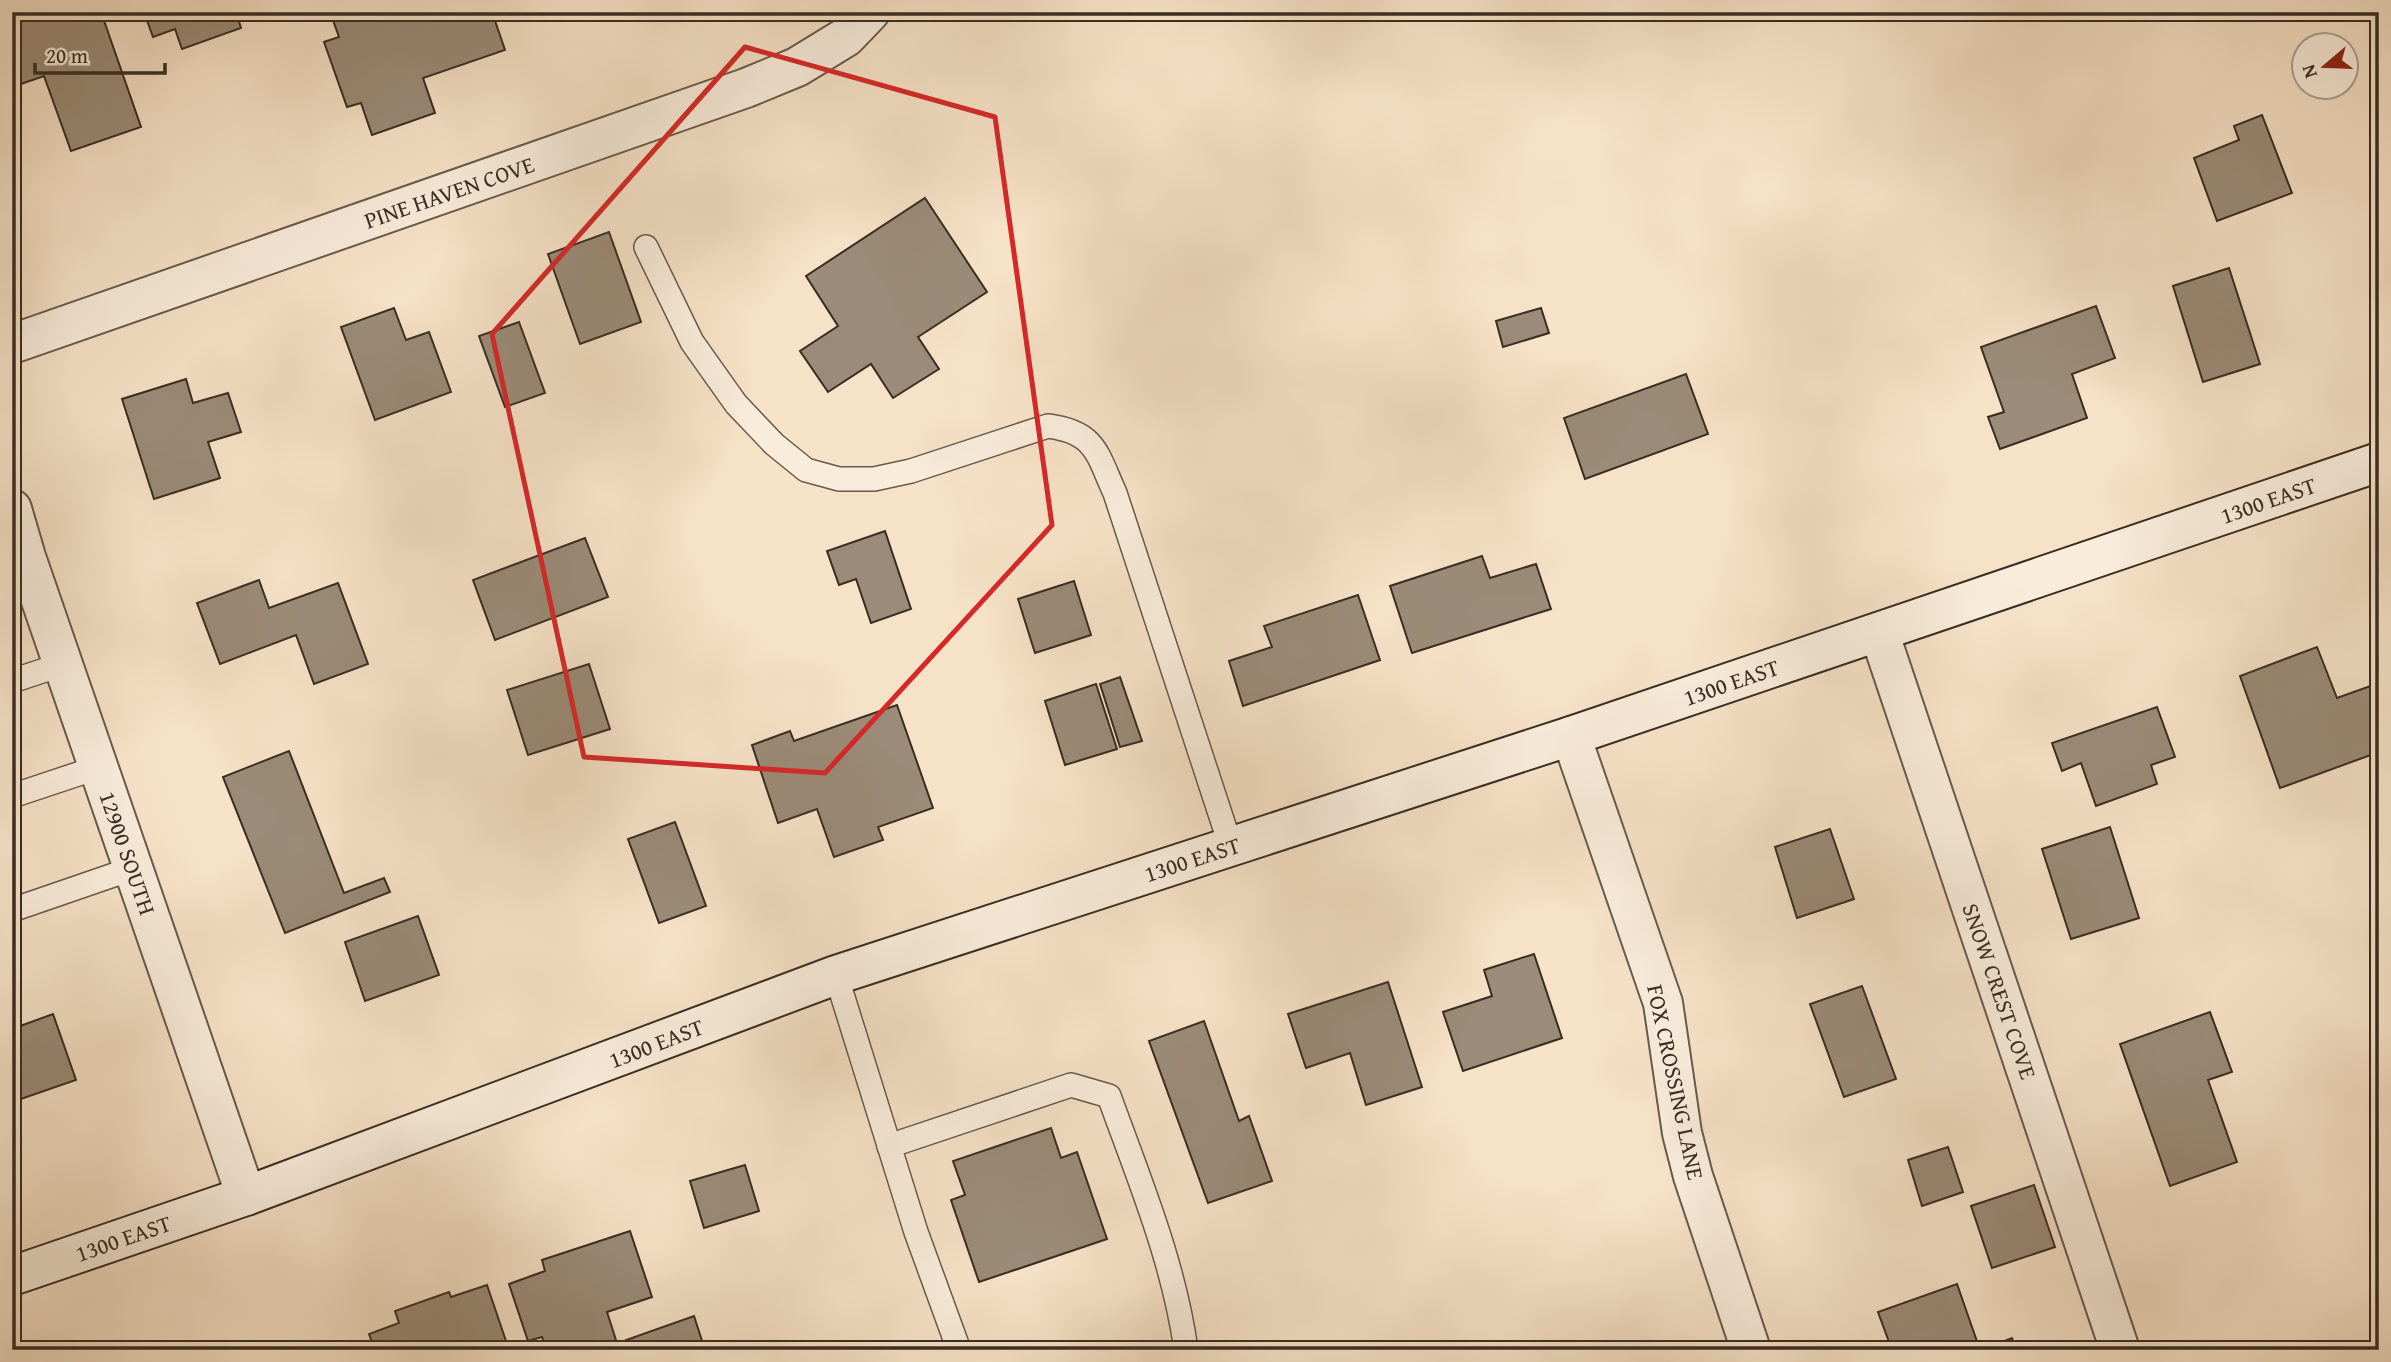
<svg xmlns="http://www.w3.org/2000/svg" width="2391" height="1362" font-family="'Gentium Book Plus',serif">
<style>
.building{fill:#9b8b78;stroke:#392d23;stroke-width:2}
.lines{fill:none;stroke-linecap:round;stroke-linejoin:round}
.lane-casing{stroke:#685a4c;stroke-width:26}
.street-casing{stroke:#685a4c;stroke-width:42}
.secondary-casing{stroke:#392d23;stroke-width:42}
.lane{stroke:#f9ecdb;stroke-width:23}
.street{stroke:#f9ecdb;stroke-width:38}
.secondary{stroke:#f9ecdb;stroke-width:38}
.marked{fill:none;stroke:#d62828;stroke-width:5;stroke-linejoin:round}
.labels{text-anchor:middle;dominant-baseline:central;stroke-width:5;stroke-linejoin:round;paint-order:stroke}
.street-label{font-size:23px;fill:#392d23;stroke:#f9ecdb}
</style>
<rect width="100%" height="100%" fill="#f6e2c7"/>
<filter id="stains"><feTurbulence type="fractalNoise" baseFrequency=".00286" numOctaves="4"/><feColorMatrix values="0 0 0 0 .2 0 0 0 0 .09 0 0 0 0 .02 0 0 0 .5 -.17"/></filter>
<radialGradient id="worn" r=".72"><stop offset=".6" stop-color="#630" stop-opacity="0"/><stop offset="1" stop-color="#630" stop-opacity=".3"/></radialGradient>
<g class="building">
<polygon points="43,12 101,12 141,127 71,151 44,76 12,87 12,23"/>
<polygon points="144,12 236,12 241,28 182,49 175,29 153,37"/>
<polygon points="330,12 492,12 505,50 423,78 435,113 372,135 361,103 347,107 324,42 339,37"/>
<polygon points="2262,115 2292,193 2217,221 2194,158 2239,140 2234,126"/>
<polygon points="925,198 987,292 918,337 939,369 893,398 871,364 828,392 800,351 838,326 806,276"/>
<polygon points="609,232 641,322 580,344 548,254"/>
<polygon points="2229,268 2260,364 2203,382 2173,286"/>
<polygon points="2096,306 2115,358 2072,374 2087,418 2000,449 1988,417 2004,412 1981,347"/>
<polygon points="394,308 406,340 429,332 451,392 375,420 341,327"/>
<polygon points="1541,308 1549,333 1503,347 1496,321"/>
<polygon points="519,322 545,393 505,407 479,336"/>
<polygon points="1686,374 1708,434 1585,479 1564,418"/>
<polygon points="186,379 193,403 228,393 241,432 208,442 220,478 154,499 122,399"/>
<polygon points="885,531 911,609 871,623 856,579 839,585 827,551"/>
<polygon points="585,538 608,597 495,640 473,580"/>
<polygon points="1482,556 1490,578 1536,564 1551,609 1412,653 1390,586"/>
<polygon points="259,580 269,608 338,583 368,664 314,684 296,635 220,664 197,603"/>
<polygon points="1074,581 1091,635 1035,653 1018,599"/>
<polygon points="1358,595 1380,660 1243,706 1229,661 1272,647 1264,626"/>
<polygon points="2317,647 2337,698 2379,683 2379,752 2280,788 2240,676"/>
<polygon points="589,664 610,729 528,755 507,690"/>
<polygon points="1120,677 1142,741 1120,747 1100,684"/>
<polygon points="1096,684 1117,749 1065,765 1045,701"/>
<polygon points="897,705 933,808 878,827 883,840 834,857 817,809 778,823 752,745 790,731 794,741"/>
<polygon points="2157,707 2175,757 2151,765 2157,784 2096,806 2081,763 2062,771 2052,743"/>
<polygon points="289,751 344,893 384,878 390,892 285,933 223,777"/>
<polygon points="675,822 706,906 659,923 628,839"/>
<polygon points="2110,827 2139,918 2071,939 2042,849"/>
<polygon points="1830,829 1854,899 1797,918 1775,847"/>
<polygon points="418,916 439,975 365,1001 345,942"/>
<polygon points="1534,954 1562,1038 1463,1071 1443,1012 1492,996 1484,970"/>
<polygon points="1388,982 1422,1087 1366,1105 1350,1053 1306,1068 1288,1014"/>
<polygon points="1862,986 1896,1079 1844,1097 1810,1004"/>
<polygon points="2210,1012 2232,1072 2208,1080 2237,1162 2170,1186 2120,1044"/>
<polygon points="53,1014 76,1080 12,1102 12,1029"/>
<polygon points="1204,1021 1239,1121 1249,1116 1272,1181 1208,1203 1149,1041"/>
<polygon points="1051,1128 1061,1158 1077,1152 1107,1239 979,1282 951,1200 965,1195 953,1161"/>
<polygon points="1948,1147 1963,1192 1922,1206 1908,1160"/>
<polygon points="745,1165 759,1211 704,1228 690,1181"/>
<polygon points="2034,1185 2055,1247 1992,1268 1971,1206"/>
<polygon points="630,1231 652,1297 607,1312 616,1340 587,1350 547,1350 542,1337 528,1341 509,1284 545,1271 542,1260"/>
<polygon points="1957,1284 1980,1350 1892,1350 1878,1312"/>
<polygon points="487,1285 509,1350 375,1350 369,1334 399,1323 395,1311 449,1292 451,1297"/>
<polygon points="694,1316 705,1350 630,1350 626,1340"/>
<polygon points="2012,1338 2016,1350 1981,1350"/>
</g>
<g class="lines">
<g class="lane-casing">
<g id="lane">
<path d="M646 247 692 342 736 404 774 444 806 470 839 479H874L911 471 1048 426C1096 432 1097 454 1115 493L1231 847"/>
<polyline points="12,681 63,664"/>
<polyline points="12,796 99,767"/>
<polyline points="12,910 134,868"/>
<polyline points="836,975 916,1232 959,1350"/>
<path d="M889 1146 1071 1085 1109 1096C1139 1179 1174 1262 1186 1350"/>
</g>
</g>
<g class="street-casing">
<g id="street">
<polyline points="12,344 746,88 797,67 846,37 870,12"/>
<polyline points="12,509 26,557 246,1196"/>
<polyline points="1879,632 2120,1350"/>
<polyline points="1571,736 1663,1003 1682,1133 1693,1176 1751,1350"/>
</g>
</g>
<g class="secondary-casing">
<polyline id="secondary" points="12,1276 246,1196 836,975 1571,736 2379,462"/>
</g>
<use href="#lane" class="lane"/>
<use href="#street" class="street"/>
<use href="#secondary" class="secondary"/>
</g>
<path class="marked" d="M745 47 995 117 1052 525 825 773 584 757 492 334Z"/>
<g class="labels">
<g class="street-label">
<text transform="translate(449 192) rotate(-19)">PINE HAVEN COVE</text>
<text transform="translate(2268 500) rotate(-19)">1300 EAST</text>
<text transform="translate(1731 682) rotate(-19)">1300 EAST</text>
<text transform="translate(128 853) rotate(71)">12900 SOUTH</text>
<text transform="translate(1192 859) rotate(-18)">1300 EAST</text>
<text transform="translate(2000 991) rotate(71)">SNOW CREST COVE</text>
<text transform="translate(656 1043) rotate(-21)">1300 EAST</text>
<text transform="translate(1676 1082) rotate(78)">FOX CROSSING LANE</text>
<text transform="translate(123 1238) rotate(-19)">1300 EAST</text>
</g>
</g>
<rect width="2391" height="1362" fill="none" stroke="#f6e2c7" stroke-width="42"/>
<rect x="14" y="14" width="2363" height="1334" fill="none" stroke="#392d23" stroke-width="3.5"/>
<rect x="21" y="21" width="2349" height="1320" fill="none" stroke="#392d23" stroke-width="2"/>
<g transform="translate(2325 66) rotate(251)"><circle r="33" fill="#f9ecdb" stroke="#aca091" stroke-width="2"/>
<path d="M0-5L12 26L0 18L-12 26Z" fill="#8f2418"/>
<text y="-10" font-size="19" font-weight="bold" text-anchor="middle" fill="#392d23">N</text>
</g>
<path d="M35 63v10h130v-10" fill="none" stroke="#392d23" stroke-width="3.5"/>
<text x="46" y="63" font-size="21" fill="#392d23" stroke="#f9ecdb" stroke-width="5" paint-order="stroke">20 m</text>
<rect width="100%" height="100%" filter="url(#stains)"/>
<rect width="100%" height="100%" fill="url(#worn)"/>
</svg>
